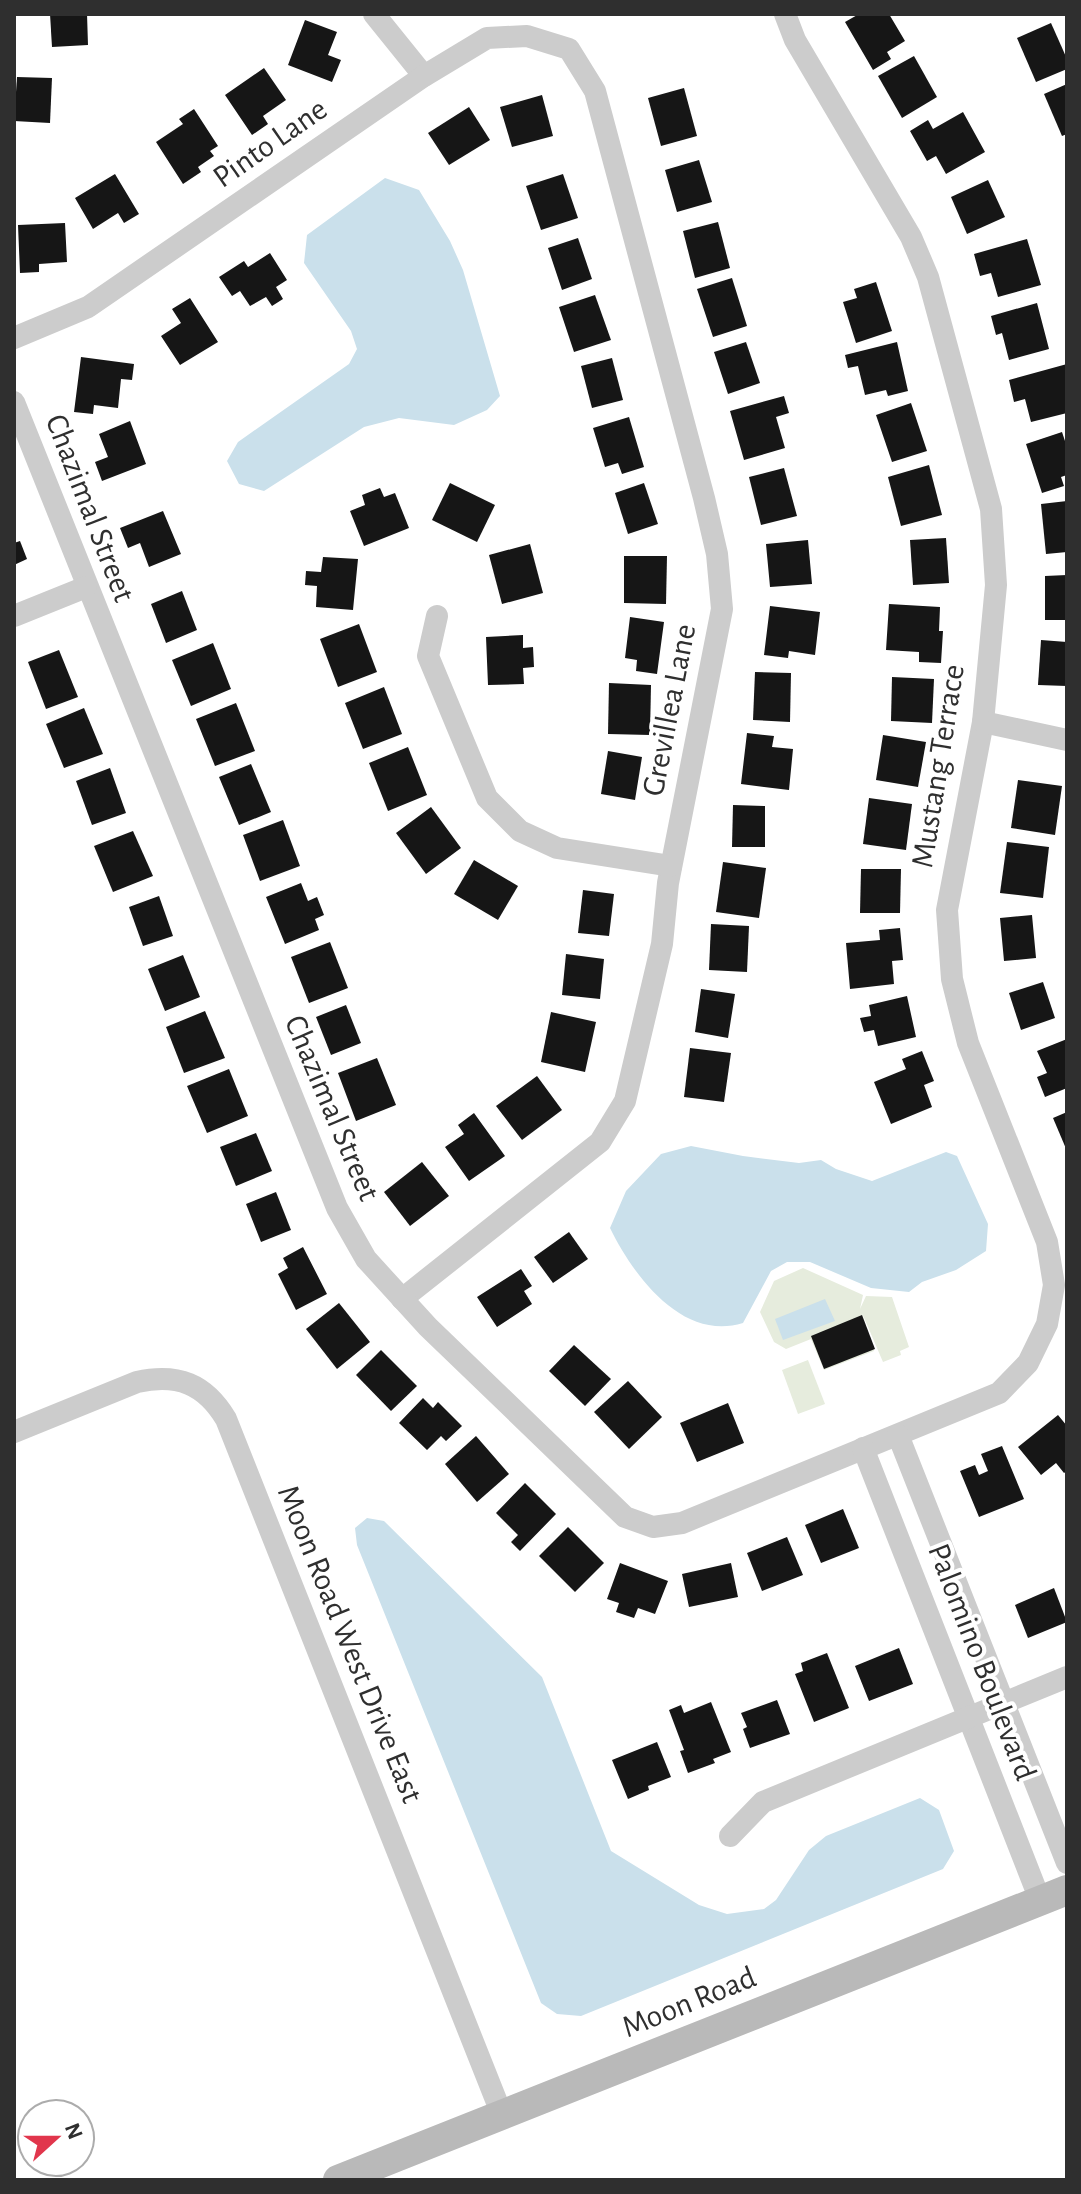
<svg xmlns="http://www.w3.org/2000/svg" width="1081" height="2194" font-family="'Alegreya Sans',sans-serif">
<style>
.green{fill:#e6ecdd}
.water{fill:#cae0eb}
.building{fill:#161616}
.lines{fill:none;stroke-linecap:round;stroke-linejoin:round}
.street{stroke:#ccc;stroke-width:22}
.secondary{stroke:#b9b9b9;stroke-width:30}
.labels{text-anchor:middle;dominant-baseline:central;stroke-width:8;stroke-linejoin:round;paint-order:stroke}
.street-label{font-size:32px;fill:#2f2f2f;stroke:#fff}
</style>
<rect width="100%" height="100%" fill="#fff"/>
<g class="green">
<polygon points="803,1268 863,1295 860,1309 866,1296 892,1297 909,1347 900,1351 901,1355 883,1362 862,1313 874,1351 824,1370 811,1339 786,1349 774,1342 760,1312 774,1281"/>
<polygon points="808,1360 825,1404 798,1414 782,1370"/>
</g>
<g class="water">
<polygon points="385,178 419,190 450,241 463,270 500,396 487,410 454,425 399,418 364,427 264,491 239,484 227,461 238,442 349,364 357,349 351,331 304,263 307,235"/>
<path d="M691 1146 743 1156 799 1163 821 1160 836 1169 872 1181 946 1152 957 1156 988 1224 986 1251 956 1270 922 1282 909 1292 871 1288 810 1262H787L771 1271 743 1323C682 1342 633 1275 610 1228L626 1191 661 1154Z"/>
<polygon points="825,1299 835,1321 783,1340 775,1319"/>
<polygon points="367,1518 384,1521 542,1677 611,1851 699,1905 727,1914 764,1909 776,1900 809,1850 826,1836 920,1798 939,1810 954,1851 943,1869 581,2016 557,2014 541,2003 357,1545 355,1528"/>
</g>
<g class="building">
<polygon points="50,14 87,14 88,45 52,47"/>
<polygon points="859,14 889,14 905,41 887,52 891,59 873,70 845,22"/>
<polygon points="305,20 337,32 328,55 341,60 332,82 288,65"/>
<polygon points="1051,23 1067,59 1067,69 1036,82 1017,38"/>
<polygon points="914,56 937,97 902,118 878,76"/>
<polygon points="264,68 286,100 263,116 268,124 252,135 225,95"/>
<polygon points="17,77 52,78 50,123 14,121"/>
<polygon points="1067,84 1067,134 1062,136 1044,94"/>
<polygon points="684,88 697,136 661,146 648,98"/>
<polygon points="542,95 553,136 512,147 500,107"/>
<polygon points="469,107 490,140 449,165 428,133"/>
<polygon points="194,109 218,146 210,151 214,156 198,167 201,172 183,184 156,142 183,124 179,119"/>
<polygon points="963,112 985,152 946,174 936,156 927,161 910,131 928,120 933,129"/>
<polygon points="699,160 712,202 677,212 665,170"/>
<polygon points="115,174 139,214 124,223 118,213 93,229 75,198"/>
<polygon points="563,174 578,218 541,230 526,186"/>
<polygon points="988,180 1005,217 967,234 951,197"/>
<polygon points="718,222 730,268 695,278 683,231"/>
<polygon points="65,223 67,262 39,264 39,272 20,273 18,225"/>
<polygon points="578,238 592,279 562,290 548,248"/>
<polygon points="1027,239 1041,285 998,297 991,273 980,276 974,254"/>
<polygon points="270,253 287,280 276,287 283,299 272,306 266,297 250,306 240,291 232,296 219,277 244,261 248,267"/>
<polygon points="732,278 747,326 713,337 697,289"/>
<polygon points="876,282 892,331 856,343 843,302 857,298 854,289"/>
<polygon points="595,295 611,340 574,352 559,307"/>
<polygon points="190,298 218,342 180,365 161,336 181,323 172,309"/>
<polygon points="1037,303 1049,349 1009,360 1002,333 996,335 991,316"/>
<polygon points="746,342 760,383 728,394 714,352"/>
<polygon points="897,342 908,391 888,396 886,390 865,395 858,366 848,368 845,355"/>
<polygon points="81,357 134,364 132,380 121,379 118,408 94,405 93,414 74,412"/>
<polygon points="612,358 623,400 592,408 581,366"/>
<polygon points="1067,364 1067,413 1031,422 1025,399 1014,402 1009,380"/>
<polygon points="784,396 789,413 776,417 785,448 744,460 730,411"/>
<polygon points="911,403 927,451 892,462 876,415"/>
<polygon points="629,417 644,467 622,474 618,463 605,467 593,428"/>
<polygon points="130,421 146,464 102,481 95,462 108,457 99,434"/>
<polygon points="1062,432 1067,447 1067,475 1061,477 1064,486 1042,493 1026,444"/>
<polygon points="929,465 942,515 901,526 888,477"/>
<polygon points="784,468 797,516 761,525 749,477"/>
<polygon points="450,483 495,505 477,542 432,520"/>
<polygon points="644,483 658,524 628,534 615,493"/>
<polygon points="380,488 384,497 395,493 409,528 364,546 350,511 365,505 362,495"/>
<polygon points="1067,501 1067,552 1046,554 1041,504"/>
<polygon points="163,511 181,554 149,567 140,543 128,548 120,528"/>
<polygon points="946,538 949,583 913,585 910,540"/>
<polygon points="808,540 812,584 770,587 766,544"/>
<polygon points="20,541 27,559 14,565 14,543"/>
<polygon points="530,544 543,593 502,604 489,555"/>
<polygon points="624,556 667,556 666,604 624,603"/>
<polygon points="323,557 358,559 353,610 316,607 317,586 305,585 306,571 321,572"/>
<polygon points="1067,575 1067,620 1045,620 1045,576"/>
<polygon points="182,591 197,630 166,643 151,604"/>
<polygon points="889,604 940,607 939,631 943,631 941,663 919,662 919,652 886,650"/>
<polygon points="770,606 820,612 815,655 789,651 788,658 764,655"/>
<polygon points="630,617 664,622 657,674 636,671 637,660 625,658"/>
<polygon points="359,624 377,672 338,687 320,639"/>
<polygon points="523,635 523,648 533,647 534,667 523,668 524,684 488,685 486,637"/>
<polygon points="1041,640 1067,642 1067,686 1038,685"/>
<polygon points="213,643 231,689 191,706 172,660"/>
<polygon points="59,650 78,697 46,709 28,662"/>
<polygon points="755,672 791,673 790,722 753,720"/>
<polygon points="892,677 934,679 932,723 891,721"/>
<polygon points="609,683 651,685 650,735 608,734"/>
<polygon points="384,687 402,734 363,749 345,703"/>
<polygon points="236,703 255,751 215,766 196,719"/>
<polygon points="84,708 103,754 64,768 46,724"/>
<polygon points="747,733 774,736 772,747 793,749 789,790 741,784"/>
<polygon points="883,735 926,742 918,787 876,780"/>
<polygon points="408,747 427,795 388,811 369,763"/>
<polygon points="608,751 642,757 635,800 601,794"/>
<polygon points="251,764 271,812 239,825 219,777"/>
<polygon points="110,768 126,813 92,825 76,781"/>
<polygon points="1018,780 1062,786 1055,835 1011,828"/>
<polygon points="869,798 912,804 906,850 863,844"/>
<polygon points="733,805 765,806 765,847 732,847"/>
<polygon points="431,807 461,848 426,874 396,833"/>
<polygon points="283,820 300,866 260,881 243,835"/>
<polygon points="133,831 153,876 113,892 94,846"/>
<polygon points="1007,842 1049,847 1043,898 1000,893"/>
<polygon points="474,860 518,886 498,920 454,894"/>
<polygon points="723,862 766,868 759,918 716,912"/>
<polygon points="861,869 901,869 900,913 860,913"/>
<polygon points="301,883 308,901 317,897 324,915 315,919 319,930 285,944 266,897"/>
<polygon points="583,890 614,894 609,936 578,933"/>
<polygon points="159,896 173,936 143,946 129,907"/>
<polygon points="1032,915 1036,958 1004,961 1000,918"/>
<polygon points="711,924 749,926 747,972 709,970"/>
<polygon points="900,928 903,960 892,961 894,984 850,989 846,943 880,940 879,930"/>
<polygon points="330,942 348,988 309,1003 291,957"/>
<polygon points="566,954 604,959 600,999 562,995"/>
<polygon points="183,955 200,997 165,1011 148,969"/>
<polygon points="1043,982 1055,1018 1021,1030 1009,993"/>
<polygon points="701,989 735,994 728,1038 695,1032"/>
<polygon points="907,996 916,1037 878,1046 874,1030 864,1032 860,1018 871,1016 869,1005"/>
<polygon points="346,1005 361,1043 331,1055 316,1017"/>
<polygon points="205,1011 225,1058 184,1073 166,1027"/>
<polygon points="551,1012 596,1022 585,1072 541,1062"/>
<polygon points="1067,1039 1067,1088 1045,1097 1037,1077 1047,1073 1037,1051"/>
<polygon points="690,1048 731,1053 724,1102 684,1097"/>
<polygon points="922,1051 934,1081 924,1085 932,1107 891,1124 874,1082 906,1069 902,1059"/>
<polygon points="377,1058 396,1105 356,1121 338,1073"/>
<polygon points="229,1069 248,1116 207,1133 187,1086"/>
<polygon points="537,1076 562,1110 522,1140 496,1106"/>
<polygon points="1067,1112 1067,1151 1053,1118"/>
<polygon points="474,1113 505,1156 469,1181 445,1147 464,1134 458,1125"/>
<polygon points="256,1133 272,1171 236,1186 220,1147"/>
<polygon points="422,1162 449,1196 410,1226 384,1192"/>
<polygon points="276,1192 291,1230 261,1242 246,1204"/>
<polygon points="569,1232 588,1259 553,1283 534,1257"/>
<polygon points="303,1247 327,1294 296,1310 278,1274 288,1268 283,1258"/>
<polygon points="521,1269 532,1286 524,1291 532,1304 497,1327 477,1297"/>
<polygon points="339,1303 370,1342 337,1369 306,1329"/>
<polygon points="862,1315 875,1349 824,1369 811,1336"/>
<polygon points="574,1345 611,1379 585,1406 549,1371"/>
<polygon points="381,1350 417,1386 391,1411 356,1375"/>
<polygon points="628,1381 662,1417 629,1449 594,1412"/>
<polygon points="423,1398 433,1408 438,1402 462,1426 446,1441 441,1436 427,1450 399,1423"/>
<polygon points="728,1403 744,1443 697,1462 680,1423"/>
<polygon points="1058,1415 1067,1426 1067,1471 1064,1473 1056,1463 1041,1475 1018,1447"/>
<polygon points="476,1436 509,1474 477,1502 445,1464"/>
<polygon points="1002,1446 1024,1499 979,1517 960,1471 975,1465 979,1475 988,1471 981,1454"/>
<polygon points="525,1483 556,1514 520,1551 511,1542 518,1535 496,1513"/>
<polygon points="843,1509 859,1548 821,1563 805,1525"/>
<polygon points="568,1527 604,1563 575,1592 539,1556"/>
<polygon points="787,1537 803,1575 762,1591 747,1553"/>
<polygon points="620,1563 668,1581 655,1614 638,1608 634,1618 616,1612 619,1603 607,1599"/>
<polygon points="731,1563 738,1597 689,1607 682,1574"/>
<polygon points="1054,1588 1067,1622 1028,1638 1015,1605"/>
<polygon points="899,1648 913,1684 869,1701 855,1666"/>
<polygon points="827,1653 849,1708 814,1722 795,1674 803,1671 801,1663"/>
<polygon points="777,1700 790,1734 750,1748 743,1729 747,1727 741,1713"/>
<polygon points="711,1702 731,1752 713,1759 715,1763 688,1773 680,1751 684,1750 669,1710 681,1705 684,1713"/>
<polygon points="657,1742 671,1777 648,1786 649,1790 628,1799 612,1760"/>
</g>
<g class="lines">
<g class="street">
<polyline points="374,14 424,76"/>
<polyline points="14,338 88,307 424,76 487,38 527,36 569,49 595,91 704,498 717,554 722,609 668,883 662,944 625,1101 600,1142 402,1299"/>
<polyline points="14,402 337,1208 366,1259 428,1327 625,1517 653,1527 682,1523 999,1393 1028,1363 1047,1324 1054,1285 1047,1242 968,1043 952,979 947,910 983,722 996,585 991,509 928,277 911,237 795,40 785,14"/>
<polyline points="14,616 86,587"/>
<polyline points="437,616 428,656 487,798 520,831 557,848 671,866"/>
<polyline points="983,722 1067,740"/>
<path d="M14 1432 137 1382C178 1373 205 1384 226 1419L502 2115"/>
<polyline points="898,1435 1067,1863"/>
<polyline points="863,1448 1040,1900"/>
<polyline points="730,1836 763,1802 1067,1677"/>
</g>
<polyline class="secondary" points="338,2180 1067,1890"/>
</g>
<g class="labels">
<g class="street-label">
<text transform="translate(270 143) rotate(-35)">Pinto Lane</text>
<text transform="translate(90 508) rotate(69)">Chazimal Street</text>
<text transform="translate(669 710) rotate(-79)">Grevillea Lane</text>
<text transform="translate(938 766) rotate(-81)">Mustang Terrace</text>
<text transform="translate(332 1108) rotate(67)">Chazimal Street</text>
<text transform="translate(350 1644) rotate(68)">Moon Road West Drive East</text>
<text transform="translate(982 1662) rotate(69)">Palomino Boulevard</text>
<text transform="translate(689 2002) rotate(-22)">Moon Road</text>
</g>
</g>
<rect width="1081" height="2194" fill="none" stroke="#2f2f2f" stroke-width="32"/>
<g transform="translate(56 2138) rotate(69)"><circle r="38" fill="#ffffff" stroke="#acacac" stroke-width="2"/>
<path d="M0-6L14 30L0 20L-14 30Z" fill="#e1364c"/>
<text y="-12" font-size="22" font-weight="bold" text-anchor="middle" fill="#2f2f2f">N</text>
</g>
</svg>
